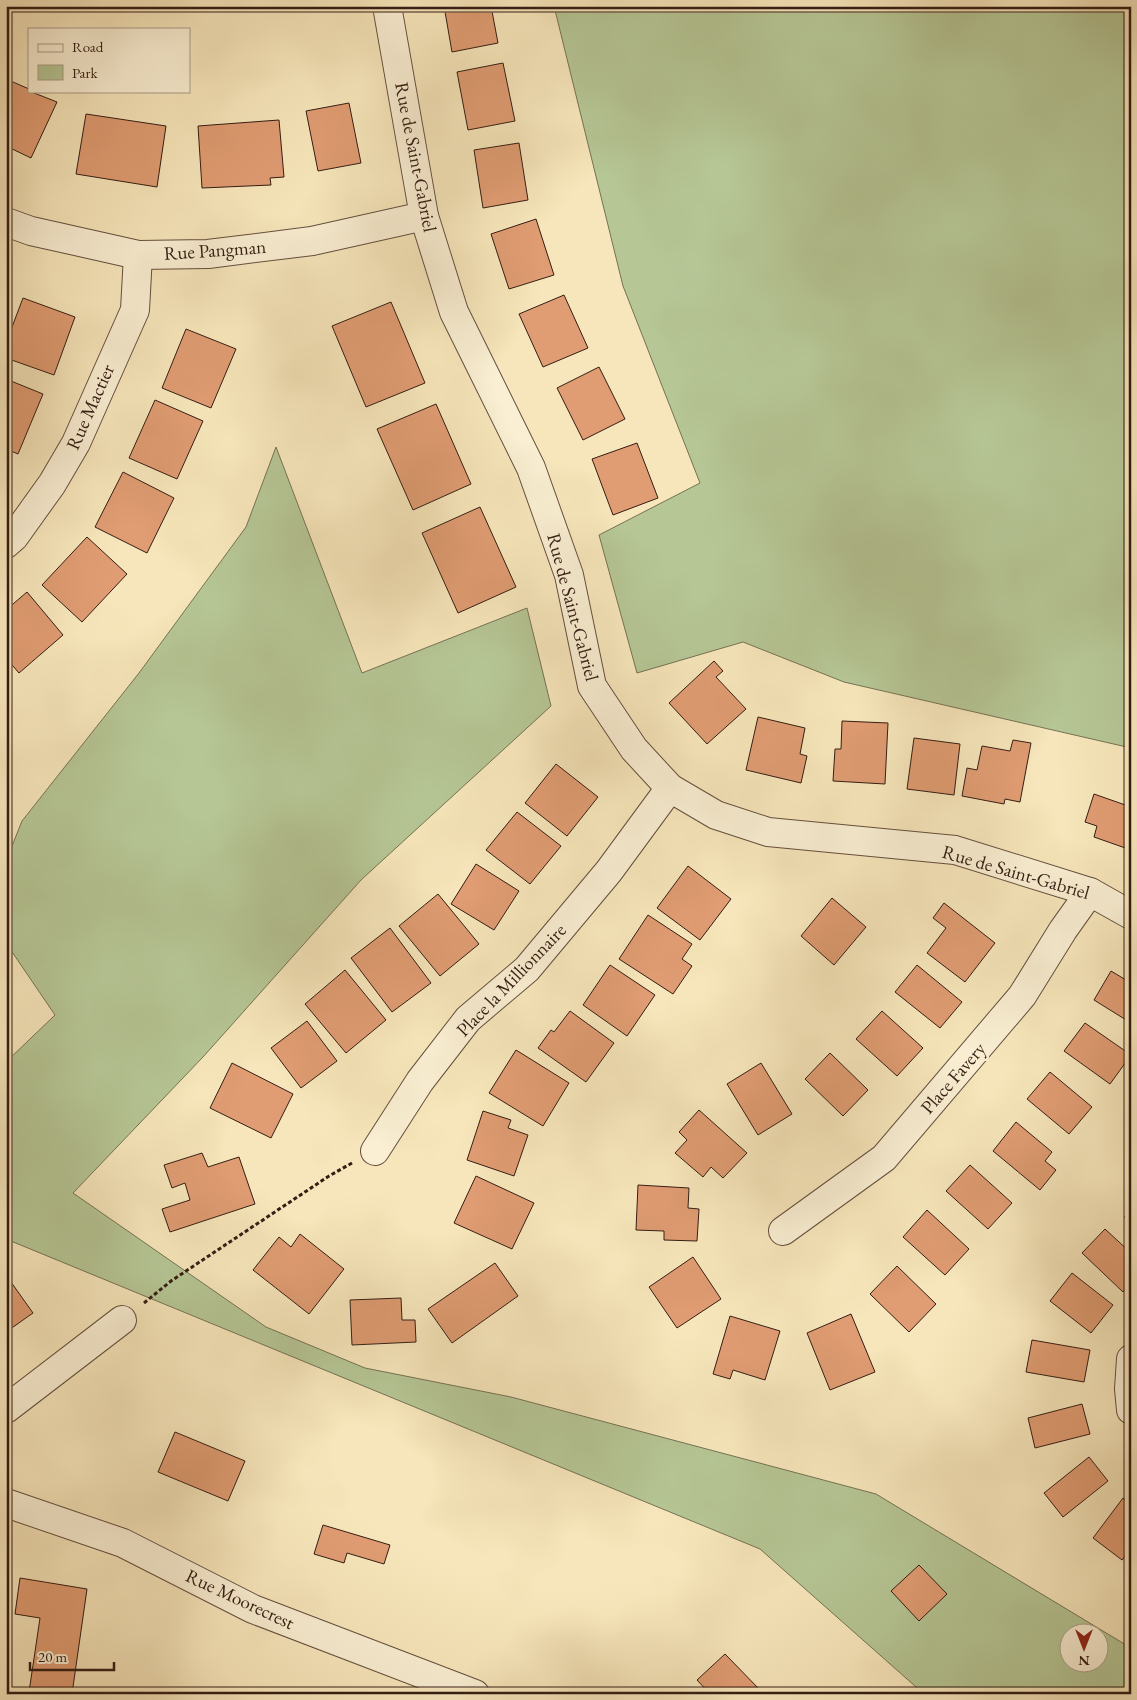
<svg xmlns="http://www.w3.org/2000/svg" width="1137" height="1700" font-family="'EB Garamond',serif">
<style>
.green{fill:#b6c695;stroke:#757254;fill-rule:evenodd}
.building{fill:#e09c72;stroke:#341d14}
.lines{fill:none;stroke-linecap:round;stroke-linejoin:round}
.minor-casing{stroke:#654f3e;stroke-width:30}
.path{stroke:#341d14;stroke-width:3;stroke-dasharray:4 2.5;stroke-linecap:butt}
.minor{stroke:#faefd3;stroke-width:28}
.labels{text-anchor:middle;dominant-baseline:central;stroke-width:5;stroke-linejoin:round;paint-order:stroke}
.street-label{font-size:19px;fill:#341d14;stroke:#faefd3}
</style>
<rect width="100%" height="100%" fill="#f7e6bb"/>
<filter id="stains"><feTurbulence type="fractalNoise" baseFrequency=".004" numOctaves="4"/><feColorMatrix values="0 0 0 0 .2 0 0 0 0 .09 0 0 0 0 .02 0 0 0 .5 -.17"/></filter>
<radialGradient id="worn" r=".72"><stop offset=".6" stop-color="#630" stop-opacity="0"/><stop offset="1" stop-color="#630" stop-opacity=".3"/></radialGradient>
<g class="green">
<polygon points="554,6 1131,6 1131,748 844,682 743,642 637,673 599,535 700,483 623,286"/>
<path d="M276 447 362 673 527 608 551 706 361 880 203 1057 73 1193 266 1327 365 1368 511 1397 876 1494 1131 1648V1694H924L760 1549 6 1239V1062L55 1015 6 943V861L22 821 139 673 246 527ZM1070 1632H1100V1662H1070Z"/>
</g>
<g class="building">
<polygon points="444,6 491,6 498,43 452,52"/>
<polygon points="503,63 515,121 468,130 457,72"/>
<polygon points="6,79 29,89 29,91 57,102 31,158 6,146"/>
<polygon points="349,103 361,163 318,171 306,111"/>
<polygon points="86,114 166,126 157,187 76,174"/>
<polygon points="279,120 284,177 270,178 271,185 202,188 198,126"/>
<polygon points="519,143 528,200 483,208 474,150"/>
<polygon points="536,219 554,275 509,289 491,234"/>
<polygon points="564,295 588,348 543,367 519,314"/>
<polygon points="23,298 75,317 54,375 6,358 6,343"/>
<polygon points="391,302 425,383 366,407 332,326"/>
<polygon points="186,329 236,349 211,408 162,388"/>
<polygon points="599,367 625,419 583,440 557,388"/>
<polygon points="6,379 43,394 18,454 6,449"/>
<polygon points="155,400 203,421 177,479 129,458"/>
<polygon points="436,404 471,484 413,510 377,429"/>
<polygon points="637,443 658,498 613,515 592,459"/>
<polygon points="123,472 174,498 147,553 95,527"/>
<polygon points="480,507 516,587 458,613 422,533"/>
<polygon points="87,537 127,574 82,622 42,585"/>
<polygon points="27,592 63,635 19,673 6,658 6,610"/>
<polygon points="714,661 723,671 716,677 746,709 707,744 669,703"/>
<polygon points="758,717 805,728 800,754 807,756 801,783 746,770"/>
<polygon points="842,721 888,723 885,784 833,781 835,749 841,749"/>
<polygon points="914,738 960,744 954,795 907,789"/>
<polygon points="1013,740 1031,743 1020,802 1005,799 1004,804 962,796 967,768 977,770 982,746 1010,751"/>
<polygon points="556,764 598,797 567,836 525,803"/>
<polygon points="1094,794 1131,807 1131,850 1094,837 1097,826 1085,822"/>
<polygon points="517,812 561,846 530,884 486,850"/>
<polygon points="476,864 519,891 494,930 451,904"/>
<polygon points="688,866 731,899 700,940 657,908"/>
<polygon points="438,894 479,944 440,976 399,926"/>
<polygon points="832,898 866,927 834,965 801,936"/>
<polygon points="944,903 995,943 965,982 927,953 946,928 933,918"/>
<polygon points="648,915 692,944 682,959 692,966 673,994 619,959"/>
<polygon points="390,928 431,983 392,1012 351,958"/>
<polygon points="610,965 655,995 627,1036 583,1005"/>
<polygon points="917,965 962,1002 940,1028 895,992"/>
<polygon points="345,970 386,1020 346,1053 305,1004"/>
<polygon points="1111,971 1131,983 1131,1023 1094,1000"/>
<polygon points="570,1011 614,1043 586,1082 538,1048 551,1030 554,1032"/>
<polygon points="882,1011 923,1048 897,1076 856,1039"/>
<polygon points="307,1021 337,1061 301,1088 271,1048"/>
<polygon points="1085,1023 1131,1055 1110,1084 1064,1051"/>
<polygon points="516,1050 569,1083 543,1126 489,1093"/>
<polygon points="830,1053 868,1090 843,1116 805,1079"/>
<polygon points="232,1063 293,1094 271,1138 210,1108"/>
<polygon points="761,1063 792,1114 758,1135 727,1084"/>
<polygon points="1050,1072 1092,1107 1069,1134 1027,1099"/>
<polygon points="699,1110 747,1153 723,1178 711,1167 703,1177 675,1153 687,1140 679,1132"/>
<polygon points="483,1111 511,1120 508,1128 528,1135 514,1176 467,1160"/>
<polygon points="1016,1122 1052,1152 1045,1161 1056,1170 1040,1190 993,1151"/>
<polygon points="202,1153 208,1167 239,1157 255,1204 170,1232 162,1209 190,1200 185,1183 172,1188 164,1165"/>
<polygon points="970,1165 1012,1203 988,1229 946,1191"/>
<polygon points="476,1176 534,1203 512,1249 454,1223"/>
<polygon points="638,1185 689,1188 688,1208 699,1209 697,1241 664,1240 664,1231 636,1230"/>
<polygon points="927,1210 969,1249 945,1275 903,1237"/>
<polygon points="1131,1210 1131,1223 1124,1217"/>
<polygon points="1105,1229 1131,1253 1131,1283 1123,1292 1082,1253"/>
<polygon points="300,1234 344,1269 309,1314 253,1270 279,1237 291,1247"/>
<polygon points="693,1257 721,1299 677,1328 649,1287"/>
<polygon points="495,1263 518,1296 452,1343 428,1309"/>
<polygon points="897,1266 936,1304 909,1332 870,1294"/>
<polygon points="1072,1273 1113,1305 1091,1333 1050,1301"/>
<polygon points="6,1275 33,1313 6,1332"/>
<polygon points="401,1298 402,1320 415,1320 416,1342 352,1345 350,1300"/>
<polygon points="851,1314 875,1372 830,1390 807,1333"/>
<polygon points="730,1316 780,1331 765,1380 733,1370 730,1379 713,1374"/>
<polygon points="1032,1340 1090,1350 1084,1382 1026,1372"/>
<polygon points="1082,1404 1090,1434 1035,1448 1028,1418"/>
<polygon points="175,1432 245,1461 228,1501 158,1472"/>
<polygon points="1089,1457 1108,1481 1063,1517 1044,1493"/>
<polygon points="1123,1498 1131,1504 1131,1548 1122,1560 1093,1538"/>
<polygon points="323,1525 390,1545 384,1564 347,1553 344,1563 314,1554"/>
<polygon points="919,1565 947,1594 919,1621 891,1591"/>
<polygon points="20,1578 87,1589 72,1694 29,1692 40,1618 15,1614"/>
<polygon points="725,1654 761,1691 758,1694 710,1694 697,1680"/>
</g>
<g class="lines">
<g class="minor-casing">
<g id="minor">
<polyline points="387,6 424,216 454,312 531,468 569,575 592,686 634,749 670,788 716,815 768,832 955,850 1090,892 1131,915"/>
<polyline points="6,222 31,231 138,255 208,254 312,241 424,216"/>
<polyline points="6,544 14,537 52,484 76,443 135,310 138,255"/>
<polyline points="375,1151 420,1081 468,1019 527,969 609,871 670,788"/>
<polyline points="783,1231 884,1158 1022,996 1063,930 1090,892"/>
<polyline points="1131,1359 1129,1389 1131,1410"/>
<polyline points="6,1409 122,1320"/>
<polyline points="6,1503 123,1543 253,1609 475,1694"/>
</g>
</g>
<polyline class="path" points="144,1303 171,1281 329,1176 352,1163"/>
<use href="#minor" class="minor"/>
</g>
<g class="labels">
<g class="street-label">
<text transform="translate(416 157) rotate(79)">Rue de Saint-Gabriel</text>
<text transform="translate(215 250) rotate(-4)">Rue Pangman</text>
<text transform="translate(90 407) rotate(-66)">Rue Mactier</text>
<text transform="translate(573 607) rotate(75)">Rue de Saint-Gabriel</text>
<text transform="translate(1016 872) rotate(16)">Rue de Saint-Gabriel</text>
<text transform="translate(511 980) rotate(-46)">Place la Millionnaire</text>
<text transform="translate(953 1078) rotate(-49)">Place Favery</text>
<text transform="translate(240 1599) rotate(25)">Rue Moorecrest</text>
</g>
</g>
<rect width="1137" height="1700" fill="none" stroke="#f7e6bb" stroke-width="25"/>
<rect x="8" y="8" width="1122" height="1685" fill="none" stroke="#341d14" stroke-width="2.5"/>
<rect x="12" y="12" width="1112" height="1675" fill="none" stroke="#341d14"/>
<rect x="28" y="28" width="162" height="65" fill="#faefd3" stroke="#ab9b87"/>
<rect x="38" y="44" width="25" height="8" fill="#faefd3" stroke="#ab9b87"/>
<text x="72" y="52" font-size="15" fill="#341d14">Road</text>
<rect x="38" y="65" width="25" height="15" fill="#b6c695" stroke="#ab9b87"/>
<text x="72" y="78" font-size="15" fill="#341d14">Park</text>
<g transform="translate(1084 1648) rotate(180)"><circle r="24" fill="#faefd3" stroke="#ab9b87"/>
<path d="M0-4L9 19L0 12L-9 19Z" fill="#8f2418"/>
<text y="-8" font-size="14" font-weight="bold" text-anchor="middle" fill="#341d14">N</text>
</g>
<path d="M30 1662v8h84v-8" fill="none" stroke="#341d14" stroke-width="2.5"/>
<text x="38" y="1662" font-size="15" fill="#341d14" stroke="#faefd3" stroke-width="4" paint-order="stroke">20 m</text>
<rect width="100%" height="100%" filter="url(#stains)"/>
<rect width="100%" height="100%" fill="url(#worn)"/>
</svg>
